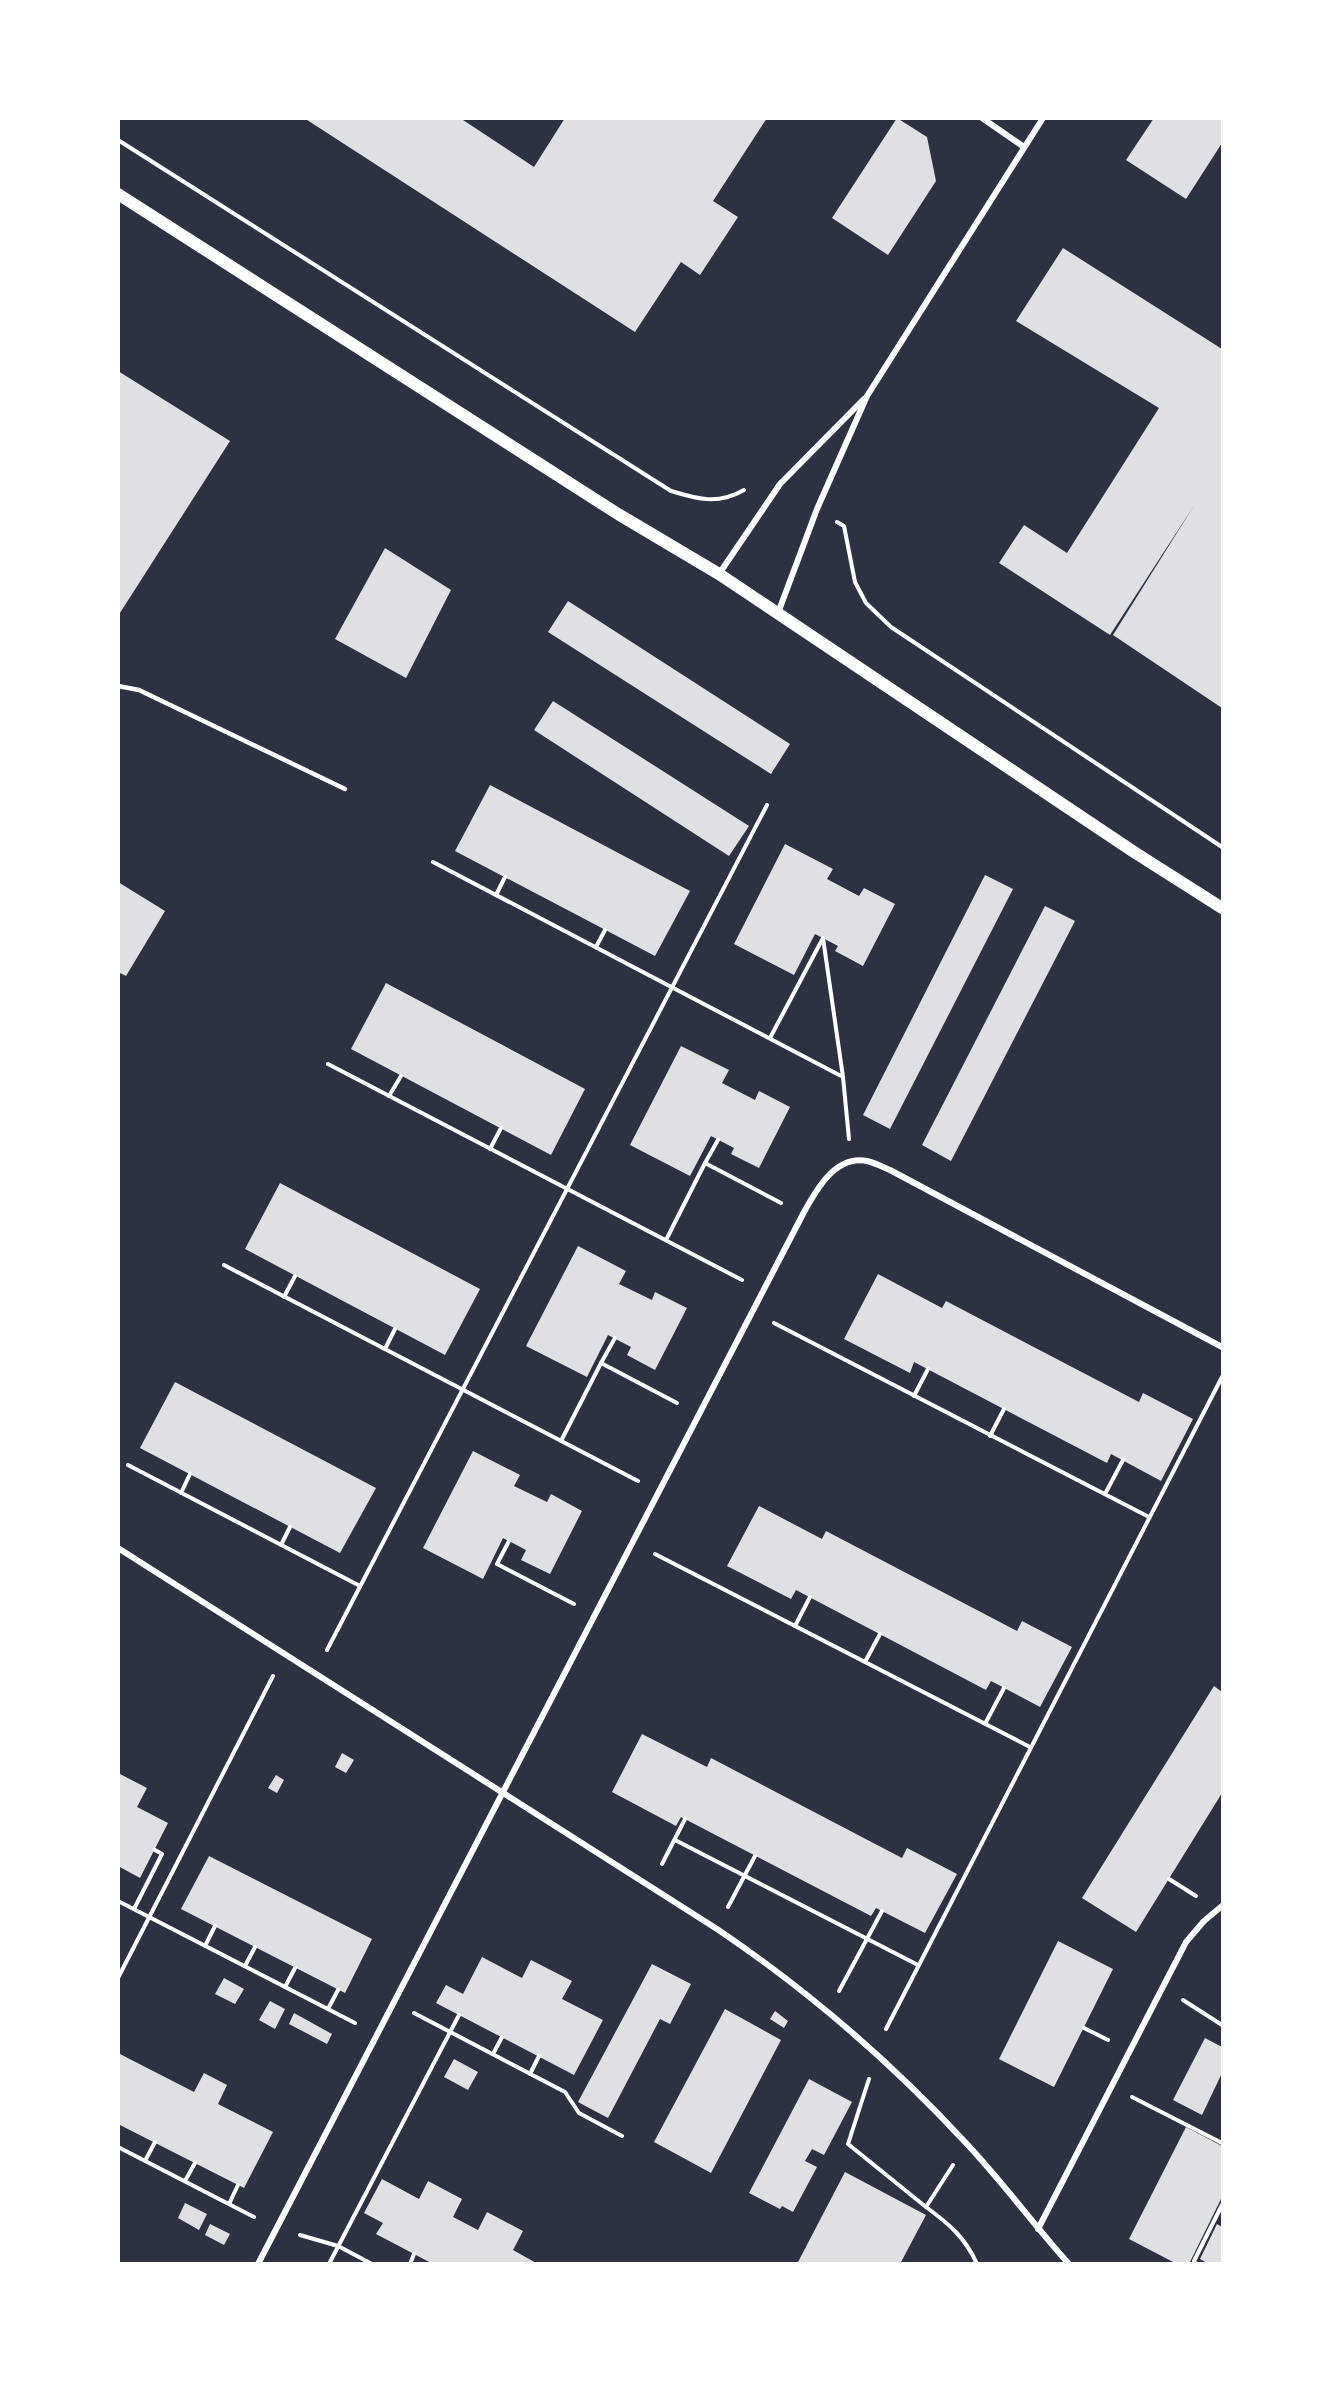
<svg xmlns="http://www.w3.org/2000/svg" width="1341" height="2382" font-family="Mulish,sans-serif">
<style>
.building{fill:#e0e0e3}
.lines{fill:none;stroke-linecap:round;stroke-linejoin:round}
.path{stroke:#fff;stroke-width:4}
.service{stroke:#fff;stroke-width:4.5}
.minor{stroke:#fff;stroke-width:6}
.secondary{stroke:#fff;stroke-width:12}
</style>
<rect width="100%" height="100%" fill="#2d3142"/>
<g class="building">
<polygon points="304,118 460,118 534,167 565,118 767,118 713,201 738,217 700,275 681,262 635,332"/>
<polygon points="897,118 927,137 936,181 888,255 832,218"/>
<polygon points="1154,118 1222,118 1222,143 1186,199 1126,160"/>
<polygon points="1063,248 1222,349 1222,708 1113,635 1195,504 1110,635 999,563 1024,525 1067,553 1159,408 1016,321"/>
<polygon points="118,371 230,441 118,616"/>
<polygon points="385,548 451,590 406,678 335,639"/>
<polygon points="568,601 790,744 771,774 548,632"/>
<polygon points="553,701 749,826 729,856 534,730"/>
<polygon points="490,785 690,891 655,956 455,851"/>
<polygon points="785,844 833,869 827,879 859,896 864,888 895,904 863,966 835,951 838,946 815,934 794,975 734,944"/>
<polygon points="985,875 1013,889 890,1129 863,1115"/>
<polygon points="118,882 165,911 126,976 118,972"/>
<polygon points="1045,906 1075,921 951,1161 922,1145"/>
<polygon points="386,983 585,1089 551,1155 351,1049"/>
<polygon points="681,1046 729,1070 722,1083 755,1100 759,1091 790,1107 759,1168 731,1154 734,1148 711,1136 690,1176 630,1145"/>
<polygon points="280,1183 480,1289 445,1355 245,1249"/>
<polygon points="578,1246 626,1271 619,1284 652,1300 655,1292 687,1308 655,1370 627,1355 631,1347 608,1335 587,1377 526,1346"/>
<polygon points="878,1274 942,1308 946,1301 1139,1402 1143,1393 1193,1419 1161,1481 1111,1454 1107,1463 914,1362 910,1373 844,1339"/>
<polygon points="175,1382 376,1488 340,1553 140,1448"/>
<polygon points="473,1451 520,1475 514,1486 547,1502 551,1494 582,1511 550,1574 521,1560 526,1550 503,1538 483,1579 423,1548"/>
<polygon points="759,1506 822,1539 826,1531 1017,1631 1022,1621 1072,1647 1040,1707 991,1681 986,1690 796,1590 791,1599 727,1566"/>
<polygon points="1214,1686 1222,1692 1222,1793 1136,1932 1082,1898"/>
<polygon points="642,1734 707,1767 711,1758 902,1858 907,1848 957,1874 925,1933 876,1908 871,1916 681,1817 676,1826 612,1792"/>
<polygon points="342,1753 354,1760 346,1773 335,1767"/>
<polygon points="118,1773 147,1788 137,1807 168,1823 140,1878 118,1866"/>
<polygon points="276,1775 284,1780 277,1793 268,1788"/>
<polygon points="209,1856 372,1939 345,1993 181,1909"/>
<polygon points="1058,1941 1113,1969 1054,2087 999,2059"/>
<polygon points="482,1957 522,1978 531,1960 572,1981 562,1999 603,2020 574,2075 436,2003 446,1985 463,1994"/>
<polygon points="652,1964 691,1984 670,2024 660,2019 608,2118 578,2102"/>
<polygon points="224,1978 244,1989 235,2004 215,1994"/>
<polygon points="270,2001 285,2009 275,2029 259,2020"/>
<polygon points="725,2009 781,2040 711,2173 654,2142"/>
<polygon points="775,2011 788,2021 784,2028 770,2019"/>
<polygon points="294,2013 332,2034 327,2044 289,2024"/>
<polygon points="1205,2038 1222,2047 1222,2073 1202,2115 1173,2100"/>
<polygon points="118,2053 194,2092 204,2073 227,2085 218,2104 273,2132 244,2188 118,2124"/>
<polygon points="454,2059 478,2072 468,2090 444,2077"/>
<polygon points="809,2079 852,2102 824,2155 812,2149 805,2161 817,2167 793,2212 782,2206 780,2209 749,2193"/>
<polygon points="1186,2127 1222,2146 1222,2197 1189,2264 1177,2264 1129,2239"/>
<polygon points="845,2172 926,2215 900,2264 797,2264"/>
<polygon points="382,2179 419,2199 428,2181 462,2199 453,2217 478,2230 487,2212 523,2231 513,2250 538,2264 433,2264 376,2234 383,2223 364,2213"/>
<polygon points="185,2203 207,2214 199,2230 178,2218"/>
<polygon points="210,2224 230,2234 224,2245 205,2235"/>
<polygon points="1217,2224 1222,2227 1222,2264 1209,2264 1200,2259"/>
</g>
<g class="lines">
<g class="path">
<path d="M118 140 671 491C697 499 718 505 744 490"/>
<polyline points="837,522 844,526 855,582 866,603 891,627 1222,847"/>
<polyline points="433,862 843,1077"/>
<polyline points="496,895 505,877"/>
<polyline points="596,947 605,930"/>
<polyline points="770,1038 823,938 843,1077 849,1139"/>
<polyline points="328,1064 742,1280"/>
<polyline points="389,1096 401,1076"/>
<polyline points="718,1140 705,1163 781,1203"/>
<polyline points="490,1149 501,1128"/>
<polyline points="666,1240 705,1163"/>
<polyline points="224,1265 638,1481"/>
<polyline points="284,1297 295,1276"/>
<polyline points="774,1323 1149,1517"/>
<polyline points="615,1338 601,1363 677,1403"/>
<polyline points="385,1349 395,1329"/>
<polyline points="914,1396 928,1369"/>
<polyline points="990,1436 1004,1409"/>
<polyline points="561,1441 601,1363"/>
<polyline points="128,1465 360,1586"/>
<polyline points="181,1493 190,1474"/>
<polyline points="1105,1494 1123,1460"/>
<polyline points="509,1541 497,1564 574,1604"/>
<polyline points="281,1545 290,1527"/>
<polyline points="655,1554 1030,1747"/>
<polyline points="795,1626 810,1597"/>
<polyline points="327,1650 767,805"/>
<polyline points="865,1662 880,1634"/>
<polyline points="985,1724 1004,1688"/>
<polyline points="675,1840 918,1965"/>
<polyline points="662,1864 685,1819"/>
<polyline points="1169,1879 1196,1896"/>
<polyline points="118,1901 355,2023"/>
<polyline points="728,1907 755,1856"/>
<polyline points="134,1909 162,1854 155,1850"/>
<polyline points="205,1946 215,1926"/>
<polyline points="245,1966 255,1947"/>
<polyline points="118,1978 273,1676"/>
<polyline points="285,1987 295,1968"/>
<polyline points="839,1991 882,1911"/>
<polyline points="1183,2000 1222,2025"/>
<polyline points="328,2009 338,1990"/>
<polyline points="414,2013 565,2092 579,2113 622,2136"/>
<polyline points="1084,2028 1108,2040"/>
<polyline points="886,2029 1222,1377"/>
<polyline points="493,2054 502,2037"/>
<polyline points="530,2074 539,2056"/>
<polyline points="869,2079 848,2144 926,2207 953,2165"/>
<polyline points="1132,2097 1222,2143"/>
<polyline points="118,2147 254,2217"/>
<polyline points="145,2161 155,2142"/>
<polyline points="185,2181 195,2163"/>
<polyline points="229,2204 238,2185"/>
<path d="M926 2207C949 2224 965 2237 977 2264"/>
<polyline points="300,2235 338,2246 372,2264"/>
<polyline points="329,2264 459,2015"/>
<polyline points="410,2264 414,2254"/>
<polyline points="1196,2264 1194,2261 1222,2205"/>
</g>
<polyline class="service" points="118,686 139,690 345,789"/>
<g class="minor">
<polyline points="982,118 1024,147"/>
<polyline points="719,574 780,484 864,399"/>
<polyline points="778,613 817,509 867,396 1043,118"/>
<path d="M118 1548 717 1929C809 1991 890 2061 965 2142 1002 2181 1033 2224 1069 2264"/>
<polyline points="1038,2229 1186,1942 1204,1921 1222,1906"/>
<path d="M258 2264 803 1214C816 1190 835 1155 867 1161 875 1163 883 1167 890 1170L1222 1347"/>
</g>
<polyline class="secondary" points="118,194 618,514 719,574 1134,852 1222,908"/>
</g>
<rect width="1341" height="2382" fill="none" stroke="#ffffff" stroke-width="240"/>
</svg>
